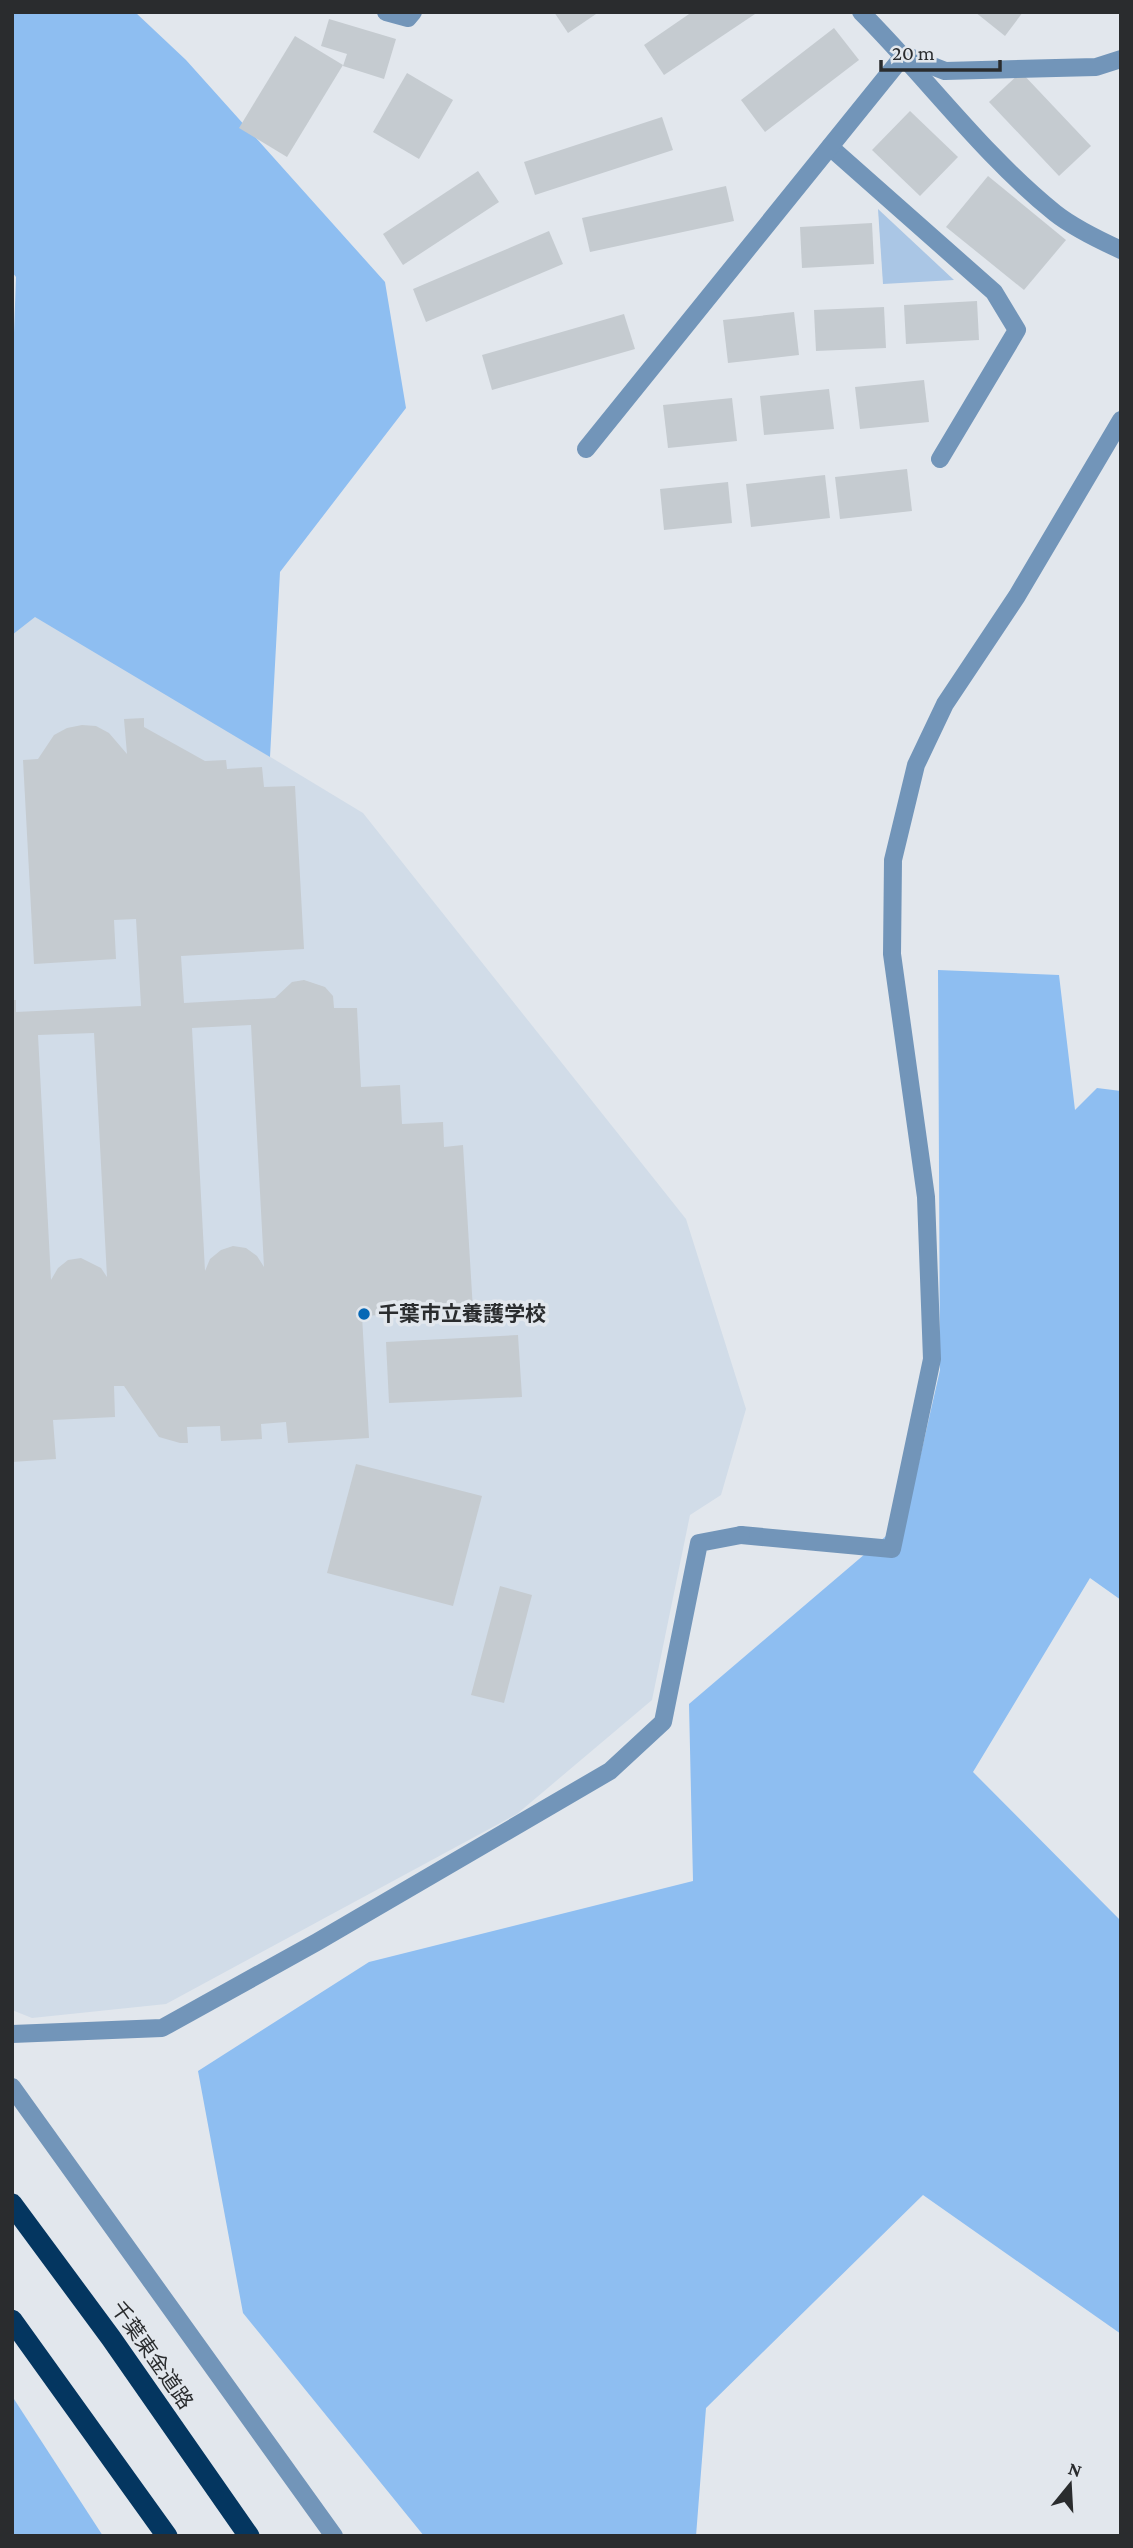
<svg xmlns="http://www.w3.org/2000/svg" width="1133" height="2548" font-family="'Crimson Pro','Noto Sans JP',serif">
<style>
.built{fill:#d1dce8}
.green{fill:#aac6e5}
.forest{fill:#8ebef1}
.building{fill:#c5cbd0;fill-rule:evenodd}
.lines{fill:none;stroke-linecap:round;stroke-linejoin:round}
.service{stroke:#7295b9;stroke-width:18}
.minor{stroke:#7295b9;stroke-width:18}
.tertiary{stroke:#7295b9;stroke-width:18}
.motorway{stroke:#043660;stroke-width:21}
.poi-dot{fill:#0668b5;stroke:#e2e7ed;stroke-width:2.5}
.labels{text-anchor:middle;dominant-baseline:central;stroke-width:7;stroke-linejoin:round;paint-order:stroke}
.poi-label{font-size:21px;font-weight:bold;fill:#2a2c2e;stroke:#e2e7ed;text-anchor:start}
.street-label{font-size:21px;fill:#2a2c2e;stroke:#e2e7ed}
</style>
<rect width="100%" height="100%" fill="#e2e7ed"/>
<polygon class="built" points="34,614 363,813 686,1219 746,1409 721,1495 690,1515 652,1700 517,1814 166,2004 32,2018 12,2010 12,632"/>
<polygon class="green" points="878,209 954,280 883,284"/>
<g class="forest">
<polygon points="12,12 135,12 186,60 385,282 406,408 280,572 270,757 35,617 12,635 12,388 16,277 12,272"/>
<polygon points="938,970 1059,975 1075,1110 1097,1088 1121,1091 1121,1600 1090,1578 973,1772 1121,1921 1121,2334 923,2195 706,2408 696,2536 424,2536 243,2313 198,2071 369,1962 693,1881 689,1704 906,1519 940,1370"/>
<polygon points="12,2396 103,2536 12,2536"/>
</g>
<g class="building">
<polygon points="554,12 599,12 568,33"/>
<polygon points="692,12 758,12 664,75 644,45"/>
<polygon points="975,12 1023,12 1005,36"/>
<polygon points="329,19 396,39 384,79 343,66 347,54 321,46"/>
<polygon points="834,28 859,60 765,132 741,100"/>
<polygon points="295,36 343,65 287,157 239,128"/>
<polygon points="1021,72 1091,146 1059,176 989,102"/>
<polygon points="407,73 453,100 419,159 373,132"/>
<polygon points="910,111 958,157 920,196 872,150"/>
<polygon points="662,117 673,150 535,195 524,162"/>
<polygon points="478,171 499,202 403,265 383,234"/>
<polygon points="988,176 1066,240 1024,290 946,227"/>
<polygon points="726,186 734,221 590,252 582,218"/>
<polygon points="872,223 874,264 802,268 800,227"/>
<polygon points="549,231 563,264 426,322 413,289"/>
<polygon points="977,301 979,340 906,344 904,305"/>
<polygon points="884,307 886,348 816,351 814,310"/>
<polygon points="794,312 799,355 728,363 723,320"/>
<polygon points="624,314 635,349 492,390 482,355"/>
<polygon points="924,380 929,422 860,429 855,387"/>
<polygon points="829,389 834,429 764,435 760,396"/>
<polygon points="732,398 737,441 668,448 663,405"/>
<polygon points="907,469 912,511 840,519 835,477"/>
<polygon points="825,475 830,518 751,527 746,484"/>
<polygon points="728,482 732,523 664,530 660,489"/>
<path d="M144 718V727L205 761 226 760 227 769 262 767 264 787 295 786 304 949 181 956 184 1003 275 998 292 982 304 980 325 987 333 996 334 1008H357L361 1087 400 1085 402 1124 443 1122 444 1147 463 1145 473 1310 362 1316 369 1438 288 1443 286 1422 261 1424 262 1439 221 1441 220 1426 187 1427 188 1443H180L159 1437 124 1386H114L115 1417 53 1420 56 1459 12 1462V1000H16V1012L141 1006 136 919 114 920 116 959 34 964 23 760 38 759 54 735 67 728 82 725 96 726 109 733 127 754 124 719ZM251 1025 264 1267 257 1256 246 1248 233 1246 221 1250 210 1259 205 1271 192 1028ZM94 1033 107 1277 101 1268 81 1258 68 1260 58 1268 51 1280 38 1035Z"/>
<polygon points="518,1335 522,1397 389,1403 386,1342"/>
<polygon points="356,1464 482,1496 453,1606 327,1573"/>
<polygon points="500,1586 532,1595 504,1703 471,1695"/>
</g>
<g class="lines">
<g class="service">
<polyline points="386,12 408,18 413,12"/>
<polyline points="904,55 945,71 1096,67 1121,59"/>
<polyline points="830,147 994,292 1017,330 940,459"/>
<polyline points="741,1535 892,1549 932,1359 926,1197 892,954 893,860 916,765 945,704 1017,596 1121,420"/>
</g>
<g class="minor">
<polyline points="586,449 904,55"/>
<polyline points="12,2034 162,2028 317,1942 610,1771 663,1722 699,1543 741,1535"/>
<polyline points="12,2087 334,2536"/>
</g>
<path class="tertiary" d="M861 12C927 78 982 154 1055 213 1074 228 1099 240 1121 250"/>
<g class="motorway">
<polyline points="12,2204 111,2338 249,2536"/>
<polyline points="12,2320 167,2536"/>
</g>
</g>
<circle class="poi-dot" cx="364" cy="1314" r="7"/>
<g class="labels">
<g class="poi-label">
<text x="378" y="1314">千葉市立養護学校</text>
</g>
<g class="street-label">
<text transform="translate(152 2355) rotate(55)">千葉東金道路</text>
</g>
</g>
<rect width="1133" height="2548" fill="none" stroke="#2a2c2e" stroke-width="28"/>
<g transform="translate(1070 2485) rotate(18)" stroke="#e2e7ed" stroke-width="5" paint-order="stroke">
<path d="M0-5L12 26L0 18L-12 26Z" fill="#2a2c2e"/>
<text y="-10" font-size="19" font-weight="bold" text-anchor="middle" fill="#2a2c2e">N</text>
</g>
<path d="M881 60v10h119v-10" fill="none" stroke="#2a2c2e" stroke-width="3.5"/>
<text x="892" y="60" font-size="21" fill="#2a2c2e" stroke="#e2e7ed" stroke-width="5" paint-order="stroke">20 m</text>
</svg>
